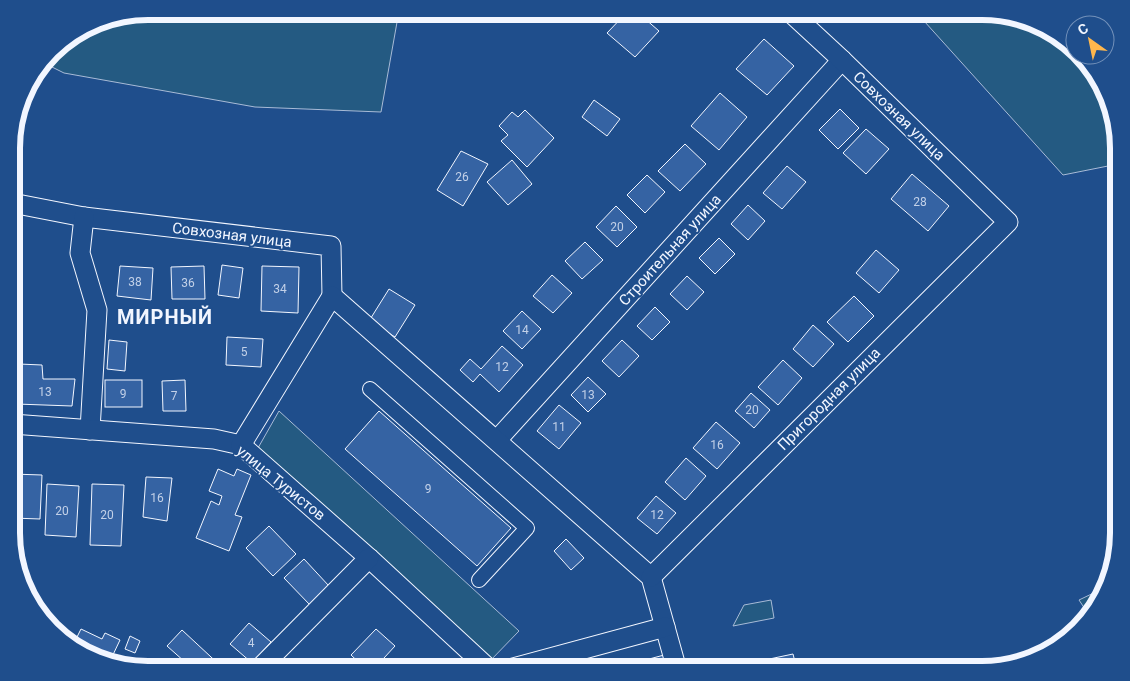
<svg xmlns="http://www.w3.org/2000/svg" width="1130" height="681" font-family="Roboto,sans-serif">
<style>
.green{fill:#245a82;stroke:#a8bbd7}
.building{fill:#3563a3;stroke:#f2f6ff}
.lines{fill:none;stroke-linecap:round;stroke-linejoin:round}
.pedestrian-casing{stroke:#f2f6ff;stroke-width:16}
.minor-casing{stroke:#f2f6ff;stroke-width:21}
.pedestrian{stroke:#1f4e8c;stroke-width:14}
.minor{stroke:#1f4e8c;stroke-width:19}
.labels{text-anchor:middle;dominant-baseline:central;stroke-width:4;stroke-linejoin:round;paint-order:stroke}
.number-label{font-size:12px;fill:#c3d1e8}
.street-label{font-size:15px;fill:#f2f6ff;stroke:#1f4e8c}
.district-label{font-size:20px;font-weight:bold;letter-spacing:1px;fill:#f2f6ff;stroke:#1f4e8c}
.rim{fill:none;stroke:#f2f6ff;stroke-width:6}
</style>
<rect width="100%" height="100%" fill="#1f4e8c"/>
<g class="green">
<path d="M148 11H399L381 112 255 107 64 73 44 63C74 24 102 20 148 11Z"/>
<polygon points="915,11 982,11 1058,34 1100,79 1118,139 1118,164 1063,175"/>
<polygon points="279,411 519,631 489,662 258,448"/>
<polygon points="1102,589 1096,609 1089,615 1079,600"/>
<polygon points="771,600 774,618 733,626 744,605"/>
</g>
<g class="building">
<polygon points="628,11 636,11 659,31 635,57 607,33"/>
<polygon points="764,39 794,66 767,95 736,69"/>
<polygon points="720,93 747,117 719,150 691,126"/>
<polygon points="594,100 620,119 607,136 582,117"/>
<polygon points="840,109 859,128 838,149 819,130"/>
<polygon points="525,110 554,138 527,167 501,141 508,135 499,126 512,112 518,117"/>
<polygon points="866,129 889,149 866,174 843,153"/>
<polygon points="685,144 706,164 680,191 658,171"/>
<polygon points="461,151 488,164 463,206 437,190"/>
<polygon points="512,160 532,184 508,205 487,182"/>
<polygon points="787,166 806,182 782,209 763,193"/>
<polygon points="912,174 949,206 928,231 891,199"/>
<polygon points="647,175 665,192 645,213 627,195"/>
<polygon points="748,205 765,221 748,240 731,224"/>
<polygon points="616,206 637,227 617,247 596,227"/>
<polygon points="719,238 735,254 715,274 699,258"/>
<polygon points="585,242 603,260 582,279 565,261"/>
<polygon points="876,250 899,270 879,293 856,273"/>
<polygon points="222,265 243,268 239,298 218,295"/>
<polygon points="120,266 153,268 151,300 117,296"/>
<polygon points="204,266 205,299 172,299 171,267"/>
<polygon points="262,266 299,267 298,313 261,311"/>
<polygon points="552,275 572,293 553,313 533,296"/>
<polygon points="687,276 704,292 687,310 670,294"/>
<polygon points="389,289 415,305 395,337 369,321"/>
<polygon points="854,296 874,316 848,342 827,322"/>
<polygon points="655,307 670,322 652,340 637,326"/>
<polygon points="522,311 541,329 522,349 503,331"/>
<polygon points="813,325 834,344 813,367 793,349"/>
<polygon points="227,337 263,339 261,367 226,365"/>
<polygon points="109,340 127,342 125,371 107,369"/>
<polygon points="622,340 639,356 619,377 602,361"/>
<polygon points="502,346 523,365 499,392 480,374 473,382 460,370 470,359 481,369"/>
<polygon points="783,360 802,378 778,405 758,387"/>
<polygon points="19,364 42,365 43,379 75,379 72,406 16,404"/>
<polygon points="588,377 606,394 588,412 571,395"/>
<rect x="105" y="380" width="37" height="27"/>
<polygon points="185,380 186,411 163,411 162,381"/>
<polygon points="751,393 770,410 754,428 735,411"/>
<polygon points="559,405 581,423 559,449 537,431"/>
<polygon points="379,411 511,528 477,566 345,449"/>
<polygon points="716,422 740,443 717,469 693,448"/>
<polygon points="686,458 706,476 685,500 665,482"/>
<polygon points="218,469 234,476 237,469 251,475 235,515 242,517 229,551 196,538 211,501 219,505 222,496 209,491"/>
<polygon points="12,474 42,475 40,519 12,518"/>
<polygon points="146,477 172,478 167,521 143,517"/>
<polygon points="47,484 79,486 76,537 45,535"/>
<polygon points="92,484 124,485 121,546 90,545"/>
<polygon points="656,496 676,513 657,534 637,518"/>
<polygon points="269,526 296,554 273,576 246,548"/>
<polygon points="566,539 584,558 571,570 554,551"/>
<polygon points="304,559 329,586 310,605 284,578"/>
<polygon points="249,623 271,642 252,663 230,644"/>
<polygon points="81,629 102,639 105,633 120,640 111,659 72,647"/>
<polygon points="376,629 395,646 373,670 367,670 351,655"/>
<polygon points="182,630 225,670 194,670 167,646"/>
<polygon points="130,636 140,641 135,653 125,649"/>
<polygon points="1051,650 990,669 946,669"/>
<polygon points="793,654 797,670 762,670 760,661"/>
<polygon points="664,655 668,670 612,670 612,669"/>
<polygon points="407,659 418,670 397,670"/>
</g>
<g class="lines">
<g class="pedestrian-casing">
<polyline id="pedestrian" points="370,389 527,528 479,580"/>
</g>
<g class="minor-casing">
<g id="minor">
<polyline points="581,11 582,12"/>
<polyline points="12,203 84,217 331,246 332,296"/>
<polyline points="84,217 80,253 97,310 90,430"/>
<polyline points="12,424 214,439 241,445 369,558 490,670"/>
<polyline points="497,440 842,60"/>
<polyline points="241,445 332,296 651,577 677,670"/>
<polyline points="651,577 1008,222 842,60 789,11"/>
<polyline points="258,670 369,558"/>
<polyline points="506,670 665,627"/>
</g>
</g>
<use href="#pedestrian" class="pedestrian"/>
<use href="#minor" class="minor"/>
</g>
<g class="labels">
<g class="number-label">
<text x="462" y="177">26</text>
<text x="920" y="202">28</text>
<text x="617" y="227">20</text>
<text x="135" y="282">38</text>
<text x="188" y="283">36</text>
<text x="280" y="289">34</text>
<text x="522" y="330">14</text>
<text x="244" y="352">5</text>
<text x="502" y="367">12</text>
<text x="45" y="392">13</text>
<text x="123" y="394">9</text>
<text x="588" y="395">13</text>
<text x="174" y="396">7</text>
<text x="752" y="410">20</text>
<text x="559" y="427">11</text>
<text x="717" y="445">16</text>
<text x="428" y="489">9</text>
<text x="157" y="498">16</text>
<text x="62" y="511">20</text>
<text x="107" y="515">20</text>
<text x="657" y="515">12</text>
<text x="251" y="643">4</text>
</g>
<g class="street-label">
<text transform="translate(899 116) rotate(44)">Совхозная улица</text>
<text transform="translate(232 235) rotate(7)">Совхозная улица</text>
<text transform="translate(670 250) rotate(-48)">Строительная улица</text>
<text transform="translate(829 399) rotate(-45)">Пригородная улица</text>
<text transform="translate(281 483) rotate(39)">улица Туристов</text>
</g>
<g class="district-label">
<text x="165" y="317">МИРНЫЙ</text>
</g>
</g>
<path d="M0 0H1130V681H0ZM148 20H982A128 128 0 0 1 1110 148V533A128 128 0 0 1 982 661H148A128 128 0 0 1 20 533V148A128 128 0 0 1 148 20Z" fill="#1f4e8c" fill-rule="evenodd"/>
<path class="rim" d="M148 20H982A128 128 0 0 1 1110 148V533A128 128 0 0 1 982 661H148A128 128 0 0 1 20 533V148A128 128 0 0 1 148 20Z"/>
<g transform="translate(1090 40) rotate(327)"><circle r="24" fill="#1f4e8c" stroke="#7391ba"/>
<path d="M0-4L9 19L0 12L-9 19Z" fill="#ffb74d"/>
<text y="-8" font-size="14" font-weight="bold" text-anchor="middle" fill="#f2f6ff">С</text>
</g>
</svg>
